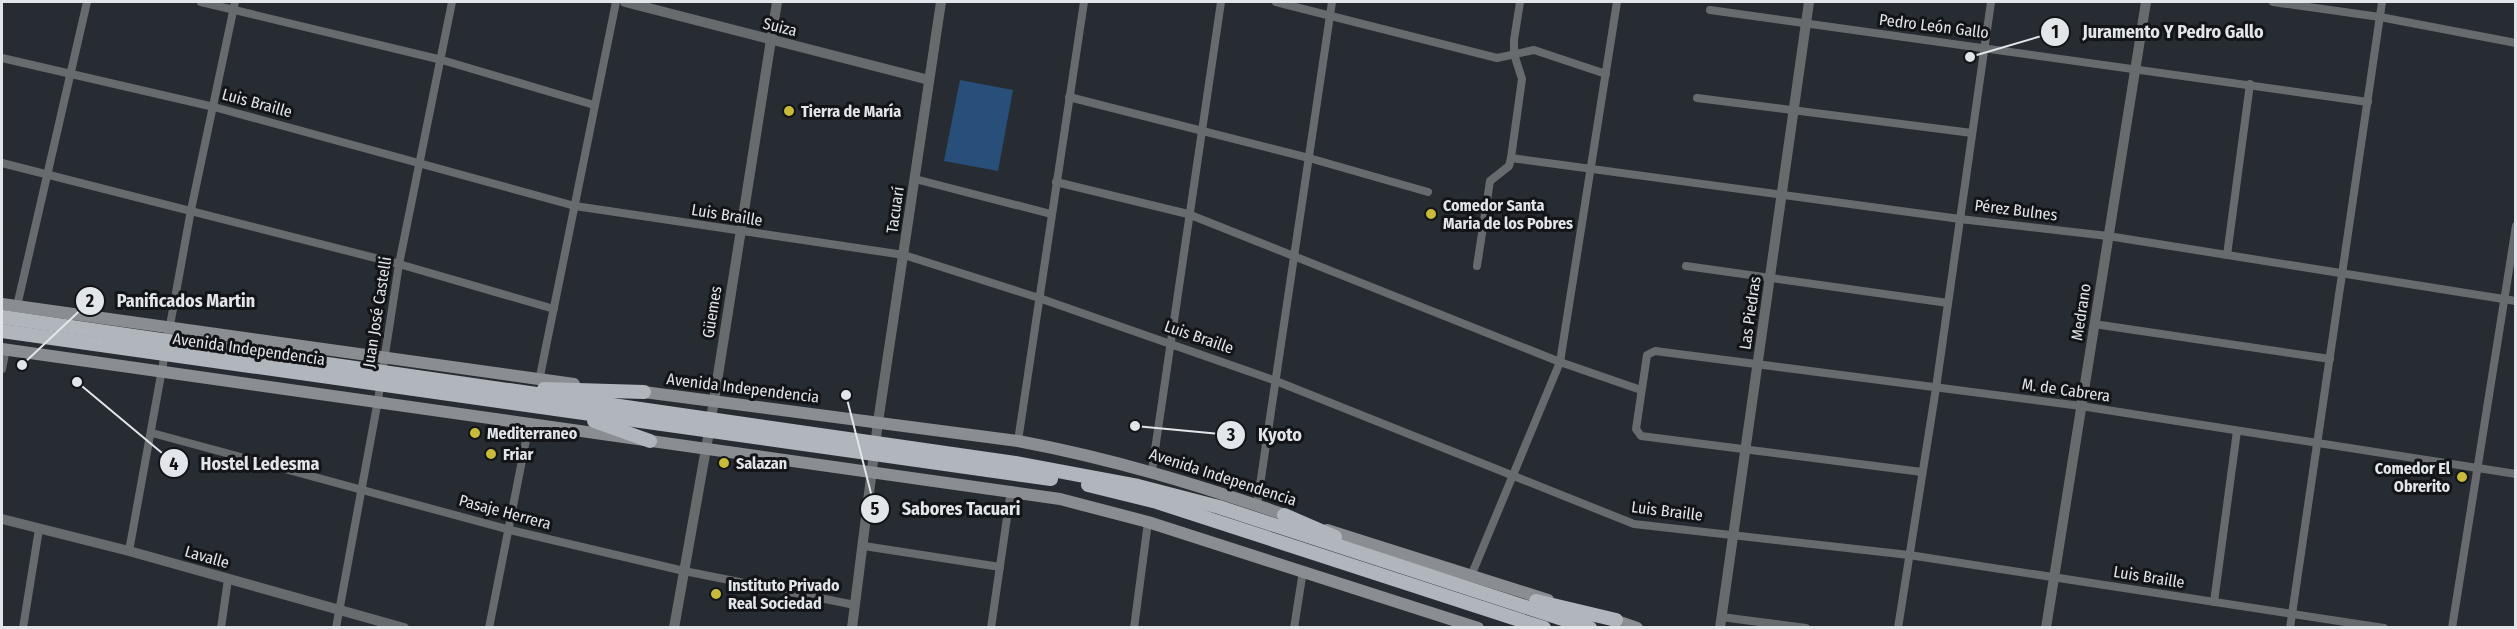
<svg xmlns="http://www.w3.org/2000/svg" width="2517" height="629" font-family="'Fira Sans Condensed',sans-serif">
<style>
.green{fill:#274f7a}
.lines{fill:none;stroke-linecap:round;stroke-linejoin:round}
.minor{stroke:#686b6d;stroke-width:8}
.tertiary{stroke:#686b6d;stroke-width:10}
.secondary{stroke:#8a8e92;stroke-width:12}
.trunk{stroke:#b0b6bc;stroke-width:14}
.poi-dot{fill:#c9ba3a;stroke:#121417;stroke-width:2}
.labels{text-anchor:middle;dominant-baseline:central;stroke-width:6;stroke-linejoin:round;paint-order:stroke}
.street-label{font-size:16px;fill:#e2e5e9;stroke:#121417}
.poi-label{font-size:16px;font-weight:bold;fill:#e2e5e9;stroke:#121417;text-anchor:start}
.leader{fill:none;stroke:#e2e5e9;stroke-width:2}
.callout-dot{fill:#e2e5e9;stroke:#121417;stroke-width:2}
.mark-label{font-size:18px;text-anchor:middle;font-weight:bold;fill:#111}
.callout-label{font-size:18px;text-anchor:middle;font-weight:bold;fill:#e2e5e9;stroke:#121417;stroke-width:6;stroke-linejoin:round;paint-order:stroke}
</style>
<rect width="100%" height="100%" fill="#272c32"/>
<polygon class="green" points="960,80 1013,90 998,171 944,161"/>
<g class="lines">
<g class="minor">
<polyline points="201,2 442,60 594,105"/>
<polyline points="1276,2 1497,58 1534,50 1606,74"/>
<polyline points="2273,2 2380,17 2516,43"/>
<polyline points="1710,10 2368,102"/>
<polyline points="2,58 214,107 575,206 904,255 1039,298 1276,381 1634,524 1909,555 2384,628"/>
<polyline points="1069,97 1309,158 1428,192"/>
<polyline points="1697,98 1972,133"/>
<polyline points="1511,158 1960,219 2108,236 2516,301"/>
<polyline points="2,163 399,264 554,309"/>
<polyline points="915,179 1051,214"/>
<polyline points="1056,182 1188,214 1560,362 1641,390"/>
<polyline points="2227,255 2250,84"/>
<polyline points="1477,266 1490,181 1509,166 1511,158 1522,79 1514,54 1514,40 1520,2"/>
<polyline points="1686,266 1948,303"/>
<polyline points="17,306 87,2"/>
<polyline points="2094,324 2330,359"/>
<polyline points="2,369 6,349"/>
<polyline points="539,381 616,2"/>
<polyline points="152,433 510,530 684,571 855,605"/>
<polyline points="1018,441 1084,2"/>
<polyline points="1152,470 1221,2"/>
<polyline points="1922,472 1641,436 1636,429 1647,355 1655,351 2081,406 2516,474"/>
<polyline points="1257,505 1332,2"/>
<polyline points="864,546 1000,567"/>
<polyline points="129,551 191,210 235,2"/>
<polyline points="1471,576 1560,362 1617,2"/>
<polyline points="2214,602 2237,431"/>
<polyline points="1721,617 1806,628"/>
<polyline points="23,628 39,529"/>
<polyline points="221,628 228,579"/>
<polyline points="336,628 378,400 399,264 452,2"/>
<polyline points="489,628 529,425"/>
<polyline points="991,628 1011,490"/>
<polyline points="1134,628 1148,522"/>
<polyline points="1294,628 1303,571"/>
<polyline points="1898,628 1936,388 1991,2"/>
<polyline points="2290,628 2382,2"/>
<polyline points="2452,628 2516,226"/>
</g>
<g class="tertiary">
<polyline points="625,2 929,80"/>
<polyline points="2,519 129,551 404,628"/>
<polyline points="674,628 709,432 777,2"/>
<polyline points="852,628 878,422 941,2"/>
<polyline points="1720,628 1809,2"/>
<polyline points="2046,628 2146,2"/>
</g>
<g class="secondary">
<polyline points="2,304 574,384"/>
<polyline points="2,349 1060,499 1148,522 1478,628"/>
<path d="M636 391 1018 441C1114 459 1199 485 1291 517"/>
<polyline points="1327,530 1548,600"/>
<polyline points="1608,618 1637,628"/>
</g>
<g class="trunk">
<polyline points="2,317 1015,463 1138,486 1219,507 1590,628"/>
<polyline points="2,331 1051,479"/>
<polyline points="544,389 644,392"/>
<polyline points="594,421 650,441"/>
<polyline points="1088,485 1157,502 1544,628"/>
<polyline points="1284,515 1335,537"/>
<polyline points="1536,601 1616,620"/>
</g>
</g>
<g class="poi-dot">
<circle cx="789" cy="111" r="6"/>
<circle cx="1431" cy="214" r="6"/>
<circle cx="475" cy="433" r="6"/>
<circle cx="491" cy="454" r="6"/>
<circle cx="724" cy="463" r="6"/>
<circle cx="2462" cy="477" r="6"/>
<circle cx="716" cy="594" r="6"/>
</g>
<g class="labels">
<g class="street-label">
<text transform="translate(1934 26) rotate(7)">Pedro León Gallo</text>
<text transform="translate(780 27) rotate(14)">Suiza</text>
<text transform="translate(257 103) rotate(15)">Luis Braille</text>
<text transform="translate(895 210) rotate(-82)">Tacuarí</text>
<text transform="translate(2016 210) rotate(7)">Pérez Bulnes</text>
<text transform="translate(727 215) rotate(9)">Luis Braille</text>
<text transform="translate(377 312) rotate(-81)">Juan José Castelli</text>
<text transform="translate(712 312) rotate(-81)">Güemes</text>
<text transform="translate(2081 312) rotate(-81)">Medrano</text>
<text transform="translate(1750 313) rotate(-82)">Las Piedras</text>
<text transform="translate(1199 337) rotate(19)">Luis Braille</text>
<text transform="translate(249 349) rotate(8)">Avenida Independencia</text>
<text transform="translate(743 388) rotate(7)">Avenida Independencia</text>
<text transform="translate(2066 390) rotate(8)">M. de Cabrera</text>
<text transform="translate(1223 477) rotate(18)">Avenida Independencia</text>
<text transform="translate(1667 511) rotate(7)">Luis Braille</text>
<text transform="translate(505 512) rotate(15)">Pasaje Herrera</text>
<text transform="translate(207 557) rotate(16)">Lavalle</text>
<text transform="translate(2149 577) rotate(9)">Luis Braille</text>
</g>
<g class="poi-label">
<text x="801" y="111">Tierra de María</text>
<text x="1443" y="205">Comedor Santa<tspan x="1443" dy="18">Maria de los Pobres</tspan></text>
<text x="487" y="433">Mediterraneo</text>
<text x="503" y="454">Friar</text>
<text x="736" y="463">Salazan</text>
<text x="2450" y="468" text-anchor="end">Comedor El<tspan x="2450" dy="18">Obrerito</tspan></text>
<text x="728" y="585">Instituto Privado<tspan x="728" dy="18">Real Sociedad</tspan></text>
</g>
</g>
<path class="leader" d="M1970 57L2055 32M22 365L90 301M1135 426L1231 435M77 382L174 463M846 395L875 509"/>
<g class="callout-dot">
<circle cx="1970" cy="57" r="6"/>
<circle cx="22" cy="365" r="6"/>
<circle cx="1135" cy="426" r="6"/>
<circle cx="77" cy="382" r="6"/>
<circle cx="846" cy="395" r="6"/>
<circle cx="2055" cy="32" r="15"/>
<circle cx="90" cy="301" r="15"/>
<circle cx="1231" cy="435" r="15"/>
<circle cx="174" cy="463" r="15"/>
<circle cx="875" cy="509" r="15"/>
</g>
<g class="mark-label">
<text x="2055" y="38">1</text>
<text x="90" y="307">2</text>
<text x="1231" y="441">3</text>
<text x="174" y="470">4</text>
<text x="875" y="515">5</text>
</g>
<g class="callout-label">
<text x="2173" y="38">Juramento Y Pedro Gallo</text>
<text x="186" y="307">Panificados Martin</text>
<text x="1280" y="441">Kyoto</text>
<text x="260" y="470">Hostel Ledesma</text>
<text x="961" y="515">Sabores Tacuari</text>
</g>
<rect width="2517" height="629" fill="none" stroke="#e2e5e9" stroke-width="6"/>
</svg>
